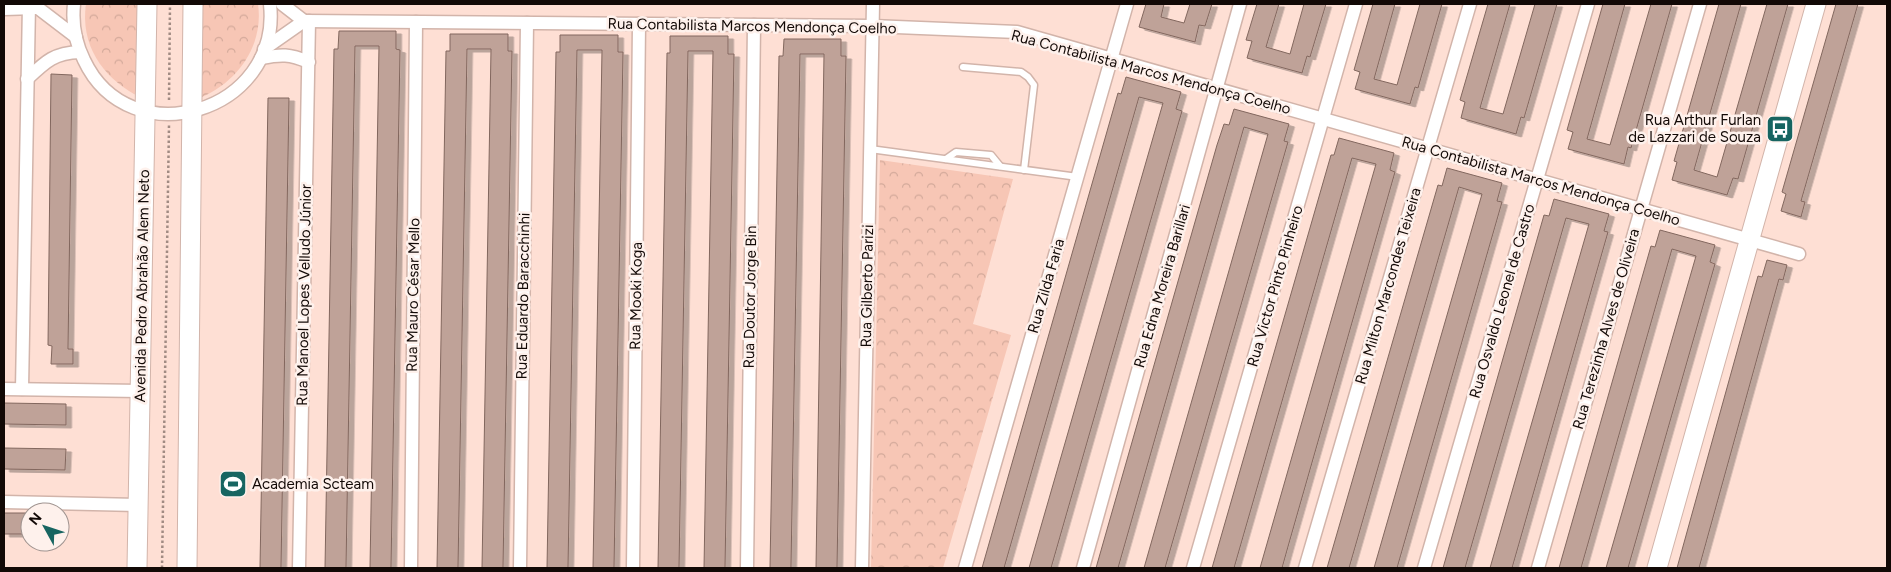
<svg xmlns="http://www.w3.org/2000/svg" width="1891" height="572" font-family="Figtree,sans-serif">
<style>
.park{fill:url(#park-crowns)}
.building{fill:#bfa298;stroke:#82675e;filter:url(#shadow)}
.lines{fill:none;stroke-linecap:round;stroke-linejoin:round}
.lane-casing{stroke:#d2b4aa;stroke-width:9}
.street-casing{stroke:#d2b4aa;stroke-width:15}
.secondary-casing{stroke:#d2b4aa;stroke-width:21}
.path{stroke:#a18b83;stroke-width:2.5;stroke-dasharray:2.5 2.5;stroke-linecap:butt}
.lane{stroke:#fff;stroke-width:6}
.street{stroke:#fff;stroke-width:12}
.secondary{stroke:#fff;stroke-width:19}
.labels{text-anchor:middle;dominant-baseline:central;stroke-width:5;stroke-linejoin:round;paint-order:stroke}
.street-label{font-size:15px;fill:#120906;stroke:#fef1ec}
.poi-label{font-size:15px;fill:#120906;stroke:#fef1ec;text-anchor:end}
</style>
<defs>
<pattern id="park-crowns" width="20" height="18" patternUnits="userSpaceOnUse" patternTransform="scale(1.25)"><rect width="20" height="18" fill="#f7c6b5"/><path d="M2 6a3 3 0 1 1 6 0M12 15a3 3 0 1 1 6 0" fill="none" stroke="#d3a99a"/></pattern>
<filter id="shadow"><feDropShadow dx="5.5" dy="3" stdDeviation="0" flood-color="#0004"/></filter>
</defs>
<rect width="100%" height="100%" fill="#fedfd4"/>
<g class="park">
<path d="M86 4H138L136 95C102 77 80 44 86 4Z"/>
<path d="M203 4H258C264 45 238 81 202 97Z"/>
<polygon points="880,160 1013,179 973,324 1011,335 943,568 871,568"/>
</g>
<g class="building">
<polygon points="1146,4 1164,4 1161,17 1184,23 1190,4 1212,4 1205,26 1199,25 1195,42 1139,27"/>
<polygon points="1257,4 1279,4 1266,47 1290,54 1304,4 1326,4 1310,57 1307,56 1302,73 1247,58 1252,41 1246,40"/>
<polygon points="1373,4 1395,4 1374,79 1397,85 1420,4 1442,4 1418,88 1415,87 1410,104 1355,89 1360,72 1354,70"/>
<polygon points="1488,4 1510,4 1480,108 1503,114 1535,4 1557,4 1524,118 1521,117 1516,134 1461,118 1465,102 1460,100"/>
<polygon points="1603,4 1625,4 1587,139 1610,145 1651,4 1672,4 1631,148 1628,147 1624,164 1568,149 1573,132 1567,130"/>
<polygon points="1719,4 1741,4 1694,170 1717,177 1767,4 1788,4 1738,179 1733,178 1727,195 1672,180 1677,162 1674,161"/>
<polygon points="1836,4 1858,4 1801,201 1805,202 1801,217 1781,211 1786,194 1782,192"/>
<polygon points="339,31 396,31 396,49 400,50 391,568 370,568 379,46 355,46 346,568 325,568 334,49 338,49"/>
<polygon points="450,34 508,34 508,51 512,51 503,568 482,568 491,49 467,49 458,568 437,568 446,51 450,51"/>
<polygon points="560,35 618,35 618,52 623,52 614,568 593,568 602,50 577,50 568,568 547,568 556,52 560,52"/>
<polygon points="670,36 728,36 728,54 734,54 725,568 704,568 713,51 688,51 679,568 658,568 667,53 670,53"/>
<polygon points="784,39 841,39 841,56 846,56 837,568 816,568 824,54 800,54 791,566 791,568 770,568 779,56 783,56"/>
<polygon points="51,74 72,75 68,349 73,349 73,364 51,364 52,346 48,345"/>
<polygon points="1126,77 1181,92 1176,109 1182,111 1051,568 1029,568 1163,103 1139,97 1004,568 982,568 1118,93 1121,94"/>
<polygon points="268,98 289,98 281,568 260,568"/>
<polygon points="1234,109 1289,124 1284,141 1288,142 1165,568 1144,568 1268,134 1244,127 1118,568 1096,568 1217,145 1224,124 1229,125"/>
<polygon points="1339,138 1394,153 1390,170 1395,172 1289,543 1282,568 1260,568 1376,164 1352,158 1234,568 1212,568 1331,155 1334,155"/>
<polygon points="1447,168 1502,183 1497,201 1502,202 1397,568 1374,568 1482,194 1459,187 1349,568 1327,568 1438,185 1442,186"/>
<polygon points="1554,199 1609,214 1604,231 1608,232 1512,568 1490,568 1589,224 1566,218 1465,568 1443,568 1544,215 1549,216"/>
<polygon points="1660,230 1715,245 1710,262 1715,264 1628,568 1606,568 1696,256 1672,249 1581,568 1559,568 1651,246 1655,247"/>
<polygon points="1767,260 1787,265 1783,280 1779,279 1699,568 1677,568 1758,276 1762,277"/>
<polygon points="4,403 66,404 66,425 4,424"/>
<polygon points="4,448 66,449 65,470 4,469"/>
<polygon points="4,513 29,513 28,534 4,534"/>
</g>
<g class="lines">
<g class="lane-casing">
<g id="lane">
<polyline points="963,67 1021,72 1028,77 1034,85 1024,170"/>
<polyline points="870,149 1078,177"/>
<polyline points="946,159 956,152 991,155 1000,166"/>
</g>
</g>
<g class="street-casing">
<g id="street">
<path d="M74 4C72 23 75 42 84 60 130 158 282 112 270 4"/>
<polyline points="282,4 304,21"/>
<polyline points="38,8 76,37"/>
<polyline points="4,9 36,8"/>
<polyline points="304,21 872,26 1017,32 1799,254"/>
<polyline points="264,49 304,21"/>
<path d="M261 58C282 54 289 54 309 62"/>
<path d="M27 79C46 61 54 53 80 52"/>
<polyline points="4,389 141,391"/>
<polyline points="22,389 29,4"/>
<polyline points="4,502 138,505"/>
<polyline points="299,568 309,21"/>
<polyline points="411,568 416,22"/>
<polyline points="520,568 527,23"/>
<polyline points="633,568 639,24"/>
<polyline points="747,568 754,25"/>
<polyline points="862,568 873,4"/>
<polyline points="965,568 1127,4"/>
<polyline points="1083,568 1240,4"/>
<polyline points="1193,568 1356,4"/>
<polyline points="1305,568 1470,4"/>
<polyline points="1424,568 1588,4"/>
<polyline points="1538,568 1700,4"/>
</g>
</g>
<g class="secondary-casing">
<g id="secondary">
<polyline points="137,568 147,4"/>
<polyline points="187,568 193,4"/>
<polyline points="1657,568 1816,4"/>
</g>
</g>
<g class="path">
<polyline points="169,100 170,4"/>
<polyline points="162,568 169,125"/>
</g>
<use href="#lane" class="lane"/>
<use href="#street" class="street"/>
<use href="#secondary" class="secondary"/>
</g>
<defs>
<g id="bus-square" transform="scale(1.4375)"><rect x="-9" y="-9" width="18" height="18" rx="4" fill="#176561" stroke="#fef1ec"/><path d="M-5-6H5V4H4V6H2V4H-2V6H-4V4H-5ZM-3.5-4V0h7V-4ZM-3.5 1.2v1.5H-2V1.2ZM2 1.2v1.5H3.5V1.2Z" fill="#fff"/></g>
<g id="stadium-square" transform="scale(1.4375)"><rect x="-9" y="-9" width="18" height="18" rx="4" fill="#176561" stroke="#fef1ec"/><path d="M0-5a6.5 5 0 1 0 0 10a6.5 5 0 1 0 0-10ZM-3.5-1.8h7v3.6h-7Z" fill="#fff"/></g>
</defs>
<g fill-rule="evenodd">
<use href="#bus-square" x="1780" y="129"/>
<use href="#stadium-square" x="233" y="484"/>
</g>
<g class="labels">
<g class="street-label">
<text transform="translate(752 26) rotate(1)">Rua Contabilista Marcos Mendonça Coelho</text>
<text transform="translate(1151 72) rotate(15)">Rua Contabilista Marcos Mendonça Coelho</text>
<text transform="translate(1541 181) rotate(16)">Rua Contabilista Marcos Mendonça Coelho</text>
<text transform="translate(142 286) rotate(-89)">Avenida Pedro Abrahão Alem Neto</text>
<text transform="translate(867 286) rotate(-89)">Rua Gilberto Parizi</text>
<text transform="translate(1046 286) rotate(-74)">Rua Zilda Faria</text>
<text transform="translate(1162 286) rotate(-74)">Rua Edna Moreira Barillari</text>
<text transform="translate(1275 286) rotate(-74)">Rua Victor Pinto Pinheiro</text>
<text transform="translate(1388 286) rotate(-74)">Rua Milton Marcondes Teixeira</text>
<text transform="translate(304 295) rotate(-89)">Rua Manoel Lopes Velludo Júnior</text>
<text transform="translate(413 295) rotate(-89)">Rua Mauro César Mello</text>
<text transform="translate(523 296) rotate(-89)">Rua Eduardo Baracchinhi</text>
<text transform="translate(636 296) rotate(-89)">Rua Mooki Koga</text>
<text transform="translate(750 297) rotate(-89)">Rua Doutor Jorge Bin</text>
<text transform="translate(1502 301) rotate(-74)">Rua Osvaldo Leonel de Castro</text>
<text transform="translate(1606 329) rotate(-74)">Rua Terezinha Alves de Oliveira</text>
</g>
<g class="poi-label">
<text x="1761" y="120">Rua Arthur Furlan<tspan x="1761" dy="17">de Lazzari de Souza</tspan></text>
<text x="252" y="484" text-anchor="start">Academia Scteam</text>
</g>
</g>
<rect width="1891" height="572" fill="none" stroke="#120906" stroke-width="10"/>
<g transform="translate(45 527) rotate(310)"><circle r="24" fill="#fef1ec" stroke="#a09490"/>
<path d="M0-4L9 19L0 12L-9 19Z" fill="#176561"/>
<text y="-8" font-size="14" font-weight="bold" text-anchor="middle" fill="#120906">N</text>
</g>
</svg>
